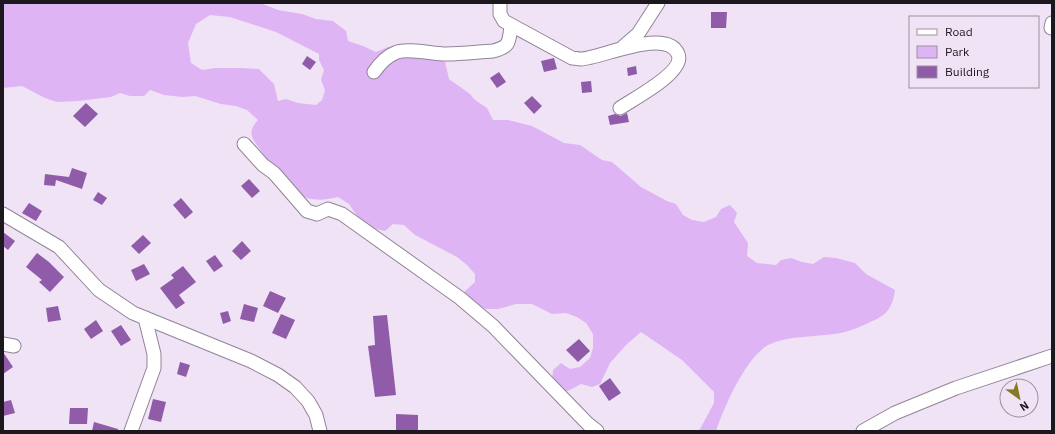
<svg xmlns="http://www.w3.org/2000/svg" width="1055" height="434" font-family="'IBM Plex Sans',sans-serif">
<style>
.green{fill:#dfb4f5;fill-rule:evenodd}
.building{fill:#905ba8}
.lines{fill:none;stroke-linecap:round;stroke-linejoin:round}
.minor-casing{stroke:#908596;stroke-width:15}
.minor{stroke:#fff;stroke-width:13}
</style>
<rect width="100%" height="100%" fill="#efe3f5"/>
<path class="green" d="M3 3H260L278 10 302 14 316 19 333 21 346 31 348 41 363 46 376 52 388 47 402 44 445 62 449 79 470 94 475 100 487 108 493 120H508L532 126 564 143 580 145 602 160 612 162 641 187 667 201 676 204 683 215 692 220 704 222 716 217 721 209 730 205 737 213 734 222 748 243 747 256 757 263 776 265 781 260 791 258 802 262 813 264 824 257 836 258 855 263 866 274 895 290C892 311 885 316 866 324 856 329 844 333 834 334 814 337 781 336 765 347 744 362 724 407 716 431H699L714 403V392L682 360 641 332 626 345 610 363 600 384 592 387 581 384 570 390 563 392 552 381 553 370 561 363 570 369 580 367 590 358 593 348V334L586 323 577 317 566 313 552 314 532 304H516L498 309H486L473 303 462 294 475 282V274L467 265 457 257 415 235 404 225 393 224 385 231 372 228 362 223 349 204 338 197C325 200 311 202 299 194 291 189 254 145 252 136 250 129 254 125 258 120L247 110 236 106 221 104 195 96 182 97 164 95 150 90 144 96H130L120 93 111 97 78 101 57 102 45 98 22 86 3 88ZM210 15 230 17 276 32 319 54V60L324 70 321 80 325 90 322 100 316 105 298 103 286 99 278 101 274 84 259 69 239 68H215L202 70 191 63 188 43 196 24Z"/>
<g class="building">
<polygon points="711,12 727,12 726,28 711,28"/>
<polygon points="307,56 316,62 310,70 302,64"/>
<polygon points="554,58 557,69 544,72 541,61"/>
<polygon points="636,66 637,74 628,76 627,68"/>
<polygon points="499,72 506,82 497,88 490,78"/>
<polygon points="591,81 592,92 582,93 581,82"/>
<polygon points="532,96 542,106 534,114 524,103"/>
<polygon points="86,103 98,114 85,127 73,116"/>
<polygon points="627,113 629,122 610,125 608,116 615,114 621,116"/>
<polygon points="72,168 87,173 82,189 56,180 55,186 44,185 45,174 69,177"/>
<polygon points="249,179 260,191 252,198 241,186"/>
<polygon points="98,192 107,198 102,205 93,200"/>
<polygon points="181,198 193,212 185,219 173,205"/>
<polygon points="29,203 42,211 36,221 22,213"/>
<polygon points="3,232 15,241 8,250 3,246"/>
<polygon points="143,235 151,243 139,254 131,246"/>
<polygon points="242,241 251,251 241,260 232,251"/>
<polygon points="37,253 49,262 64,277 50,292 39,282 42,280 26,267"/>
<polygon points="215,255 223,266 214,272 206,261"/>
<polygon points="144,264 150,274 136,281 131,270"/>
<polygon points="183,266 196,282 179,295 185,303 176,309 160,288 174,278 171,275"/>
<polygon points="270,291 286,298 278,313 263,306"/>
<polygon points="244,304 258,308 254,322 240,319"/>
<polygon points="58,306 61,320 48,322 46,308"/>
<polygon points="228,311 231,321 223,324 220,313"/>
<polygon points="281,314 295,320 286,339 272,333"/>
<polygon points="387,315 396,395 375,397 368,346 375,345 373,316"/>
<polygon points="96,320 103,331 91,339 84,329"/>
<polygon points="121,325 131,340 121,346 111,331"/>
<polygon points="579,339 590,351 578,362 566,350"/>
<polygon points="3,352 13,367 3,374"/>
<polygon points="180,362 190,365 186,377 177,374"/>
<polygon points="610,378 621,393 609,401 599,386"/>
<polygon points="153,399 166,402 161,422 148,419"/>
<polygon points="11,400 15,413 3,416 3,402"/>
<polygon points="70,408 88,408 87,424 69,424"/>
<polygon points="396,414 418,415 418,431 396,431"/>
<polygon points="94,422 118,429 118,431 92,431"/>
</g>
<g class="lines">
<g class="minor-casing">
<g id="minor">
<path d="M500 3V14L504 21 572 58C574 58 578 59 581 59 601 58 667 27 678 54 686 72 633 99 620 108"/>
<polyline points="1051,28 1052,23"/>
<polyline points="623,47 638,34 658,3"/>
<path d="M374 72C380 63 387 56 397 52 409 48 433 54 446 54 462 54 477 52 493 51 510 47 509 42 511 26"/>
<polyline points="244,144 263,165 274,173 307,211 317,214 328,209 342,214 460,298 493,326 588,424 597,431"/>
<polyline points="3,214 59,247 99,290 133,313 251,361 278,375 295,387 308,401 316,415 320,431"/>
<polyline points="3,344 14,346"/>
<polyline points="131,431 154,368 154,354 145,318"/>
<polyline points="863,431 895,413 956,388 1052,356"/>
</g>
</g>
<use href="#minor" class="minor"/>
</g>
<rect width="1055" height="434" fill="none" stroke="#1c181e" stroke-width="8"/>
<rect x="909" y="16" width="130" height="72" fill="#efe3f5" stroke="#9b929f"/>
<rect x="917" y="29" width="20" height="6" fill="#ffffff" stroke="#9b929f"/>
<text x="945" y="36" font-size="12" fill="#1c181e">Road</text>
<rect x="917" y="46" width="20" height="12" fill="#dfb4f5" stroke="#9b929f"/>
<text x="945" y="56" font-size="12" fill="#1c181e">Park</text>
<rect x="917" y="66" width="20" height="12" fill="#905ba8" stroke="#9b929f"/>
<text x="945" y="76" font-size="12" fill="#1c181e">Building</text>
<g transform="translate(1019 398) rotate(147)"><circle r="19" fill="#efe3f5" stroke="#9b929f"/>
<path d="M0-3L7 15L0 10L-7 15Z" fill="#837c22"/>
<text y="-6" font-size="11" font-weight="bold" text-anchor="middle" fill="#1c181e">N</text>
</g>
</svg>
